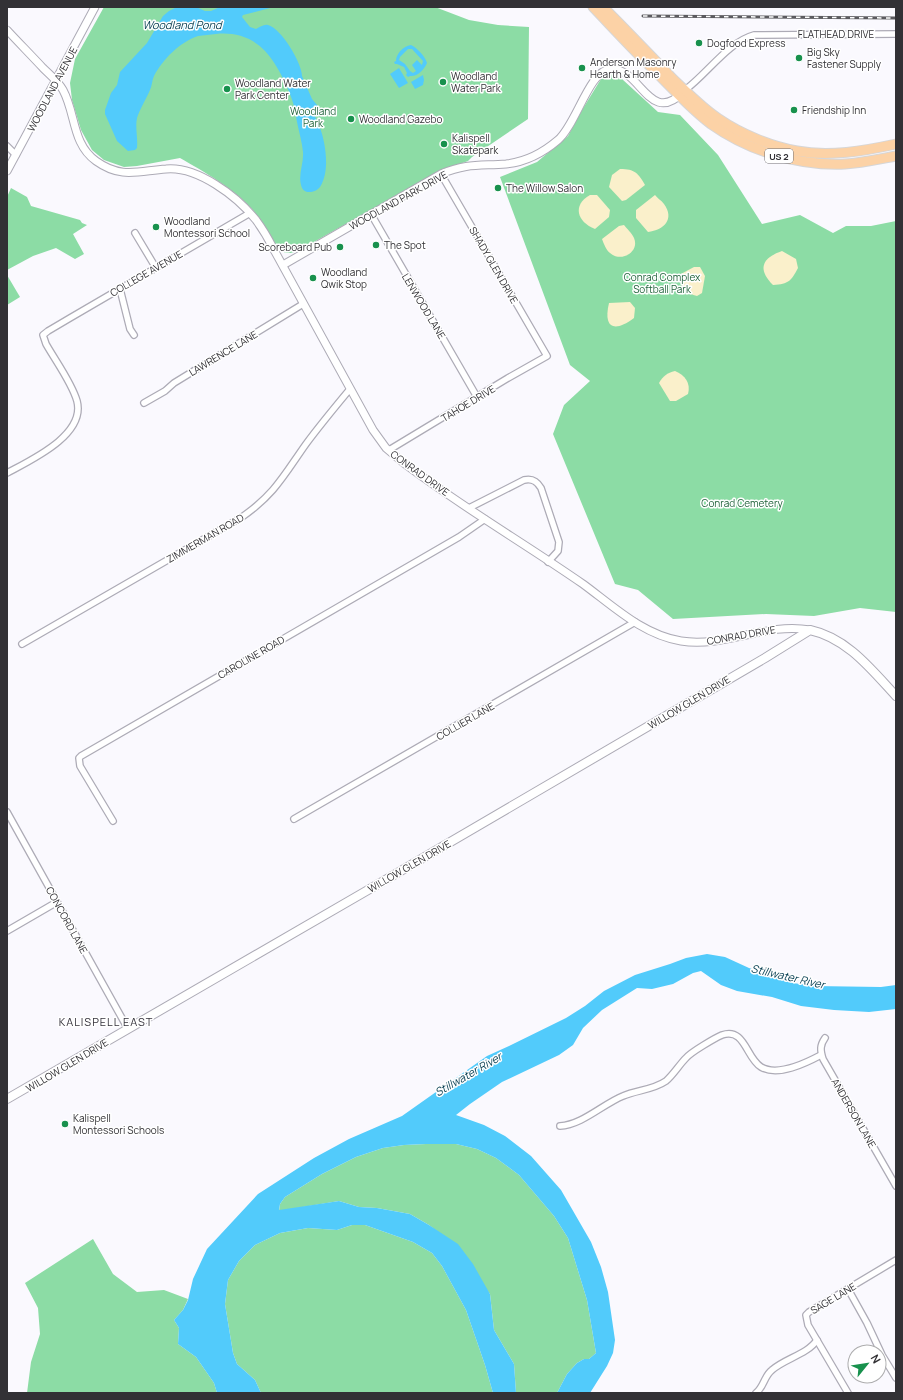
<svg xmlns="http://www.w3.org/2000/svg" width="903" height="1400" font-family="Manrope,sans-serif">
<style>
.green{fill:#8cdca5}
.sand{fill:#faf0cb}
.water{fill:#52cbfb;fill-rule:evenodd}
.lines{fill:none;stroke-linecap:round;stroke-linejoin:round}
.minor-casing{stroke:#adabb6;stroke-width:8}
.tertiary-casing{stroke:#adabb6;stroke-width:9}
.secondary-casing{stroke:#adabb6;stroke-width:10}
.trunk-casing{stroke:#d6d6d7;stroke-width:11}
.minor{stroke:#fff;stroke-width:5.5}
.tertiary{stroke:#fff;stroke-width:7}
.secondary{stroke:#fff;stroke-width:8}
.trunk{stroke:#fcd2a6;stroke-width:9}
.rail-casing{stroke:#5b5a5e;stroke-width:3}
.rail{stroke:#fff;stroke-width:1.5;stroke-dasharray:4.5;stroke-linecap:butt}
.poi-dot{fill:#18914d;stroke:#fff;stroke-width:1.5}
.labels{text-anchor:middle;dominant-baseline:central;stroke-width:3;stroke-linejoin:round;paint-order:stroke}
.shield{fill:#fff;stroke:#706f72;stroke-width:1}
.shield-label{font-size:9px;font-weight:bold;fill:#323135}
.street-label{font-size:10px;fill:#323135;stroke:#fff}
.poi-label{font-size:10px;fill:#323135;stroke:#fff;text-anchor:start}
.park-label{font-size:10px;fill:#22643c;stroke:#fff}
.water-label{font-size:11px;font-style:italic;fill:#053d50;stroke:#fff}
.neighbourhood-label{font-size:11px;letter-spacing:1px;fill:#34323b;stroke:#fff}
</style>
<rect width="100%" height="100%" fill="#faf9fe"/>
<g class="green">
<path d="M104 7H435L469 20 498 25 529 27 528 119 472 157 468 161 440 171 305 247C297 251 289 256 282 251 273 246 261 220 253 210 236 190 203 171 180 158L137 166 124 167 104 160 92 150 81 130 72 100 70 83 75 59Z"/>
<polygon points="612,74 622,79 658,112 680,115 718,155 762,224 800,215 833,233 846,226 871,226 896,221 896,612 860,608 814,616 766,614 673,619 638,590 615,584 553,434 564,405 590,381 570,365 500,177 537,162 568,136 582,110 601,79"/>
<polygon points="11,188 27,197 31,206 80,220 82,223 87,225 73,234 84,254 75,259 56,248 33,256 7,270 7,197"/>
<polygon points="7,275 20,297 7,305"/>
<polygon points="426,1144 456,1144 477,1149 496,1158 519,1175 554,1216 568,1238 587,1300 596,1353 589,1359 584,1359 577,1363 567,1374 557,1393 516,1393 514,1364 494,1330 490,1294 442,1235 429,1225 410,1214 377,1208 359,1207 339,1201 279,1211 280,1204 285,1197 322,1174 356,1157 383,1148 404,1145"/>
<polygon points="352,1225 365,1225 413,1242 432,1253 442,1266 466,1310 485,1365 493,1393 261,1393 255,1380 237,1364 233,1353 225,1304 228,1280 239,1261 255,1245 280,1233 308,1228 337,1230"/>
<polygon points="93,1239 113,1274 137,1292 164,1290 188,1299 183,1310 174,1320 179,1328 178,1344 196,1357 214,1383 217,1393 27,1393 31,1362 40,1334 38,1308 25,1283"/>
</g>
<g class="sand">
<path d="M620 169C635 169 638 173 645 185L626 200 622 201 609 187 612 175Z"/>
<path d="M590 195H597L610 210 609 217 595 229C577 222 572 205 590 195Z"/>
<path d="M655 195C657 198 661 200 664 204 675 219 664 230 648 232L636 218V210Z"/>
<path d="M624 225C627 229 632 233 634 238 640 252 621 263 610 253 606 250 604 244 602 239L619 226Z"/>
<path d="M782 251 796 259 798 268C791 281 789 284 773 285 757 269 762 258 782 251Z"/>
<path d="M694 267H700L705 276 702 293 697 296C687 294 680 286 679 275Z"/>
<path d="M630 302 635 308 634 318C614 333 603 328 609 303Z"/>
<path d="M675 371C685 375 691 383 688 394L676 401H670L659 383C663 376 667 373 675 371Z"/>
</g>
<g class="water">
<path d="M177 7H196L205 11H211L220 7H274L243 15 242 17 250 27 256 29C260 27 264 24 268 25 281 28 302 63 302 76L312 99 317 105 318 109 315 117C317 121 319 124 320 128 326 144 330 172 320 187 316 192 306 195 302 188 297 176 304 164 303 152 302 142 299 132 297 122 296 118 296 114 295 110 291 92 278 65 265 51 252 37 234 32 216 34 210 35 204 35 198 36 180 42 163 59 154 76 152 80 152 86 150 90 146 99 140 109 137 118 135 127 138 138 137 148L135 150 128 151 117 141 105 114V110L111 93 117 85 120 72 147 43 163 16 169 11Z"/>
<path d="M411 45C417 48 425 56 427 63 424 70 417 77 410 76L408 77 406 75 407 73 404 67 397 64H395L394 62 396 61C396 54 403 46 411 45ZM408 49H412L423 61 422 65 417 60 412 65 416 71 413 73 410 71 405 64 399 60 400 57Z"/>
<polygon points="399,68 408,83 399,88 390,74"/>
<polygon points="423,75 424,80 423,85 415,89 411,82"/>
<polygon points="707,954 725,957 749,968 793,983 814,986 881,987 896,985 896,1009 869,1012 834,1010 801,1006 772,997 737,991 721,985 701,971 693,973 673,984 652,989 637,988 602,1010 583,1028 573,1045 559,1055 502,1082 470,1104 456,1115 484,1125 505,1136 531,1156 561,1190 591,1242 601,1267 608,1292 615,1340 613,1353 607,1366 590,1393 557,1393 567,1374 577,1363 584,1359 589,1359 596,1353 587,1300 568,1238 554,1216 519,1175 496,1158 477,1149 456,1144 426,1144 404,1145 383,1148 356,1157 322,1174 285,1197 280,1204 279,1210 339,1201 359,1207 377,1208 410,1214 429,1225 458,1244 473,1264 490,1294 494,1330 514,1364 516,1393 493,1393 485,1365 466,1310 442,1266 432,1253 413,1242 365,1225 352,1225 337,1230 308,1228 280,1233 255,1245 239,1261 228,1280 225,1304 233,1353 237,1364 255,1380 261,1393 217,1393 214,1383 196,1357 178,1344 179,1328 174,1320 183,1310 188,1300 193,1279 207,1249 258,1194 314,1158 349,1139 402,1116 487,1056 509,1046 566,1018 585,1006 604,991 635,975 670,964 686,958"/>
</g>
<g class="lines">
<g class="minor-casing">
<g id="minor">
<path d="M685 90C707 74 728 42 754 35L896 34"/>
<polyline points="7,146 16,155"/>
<polyline points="371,214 477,397"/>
<polyline points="135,233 156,268"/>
<polyline points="120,289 130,329 134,335"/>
<polyline points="144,403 165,391 174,383 303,304"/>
<polyline points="389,450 508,378 547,356 441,174"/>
<path d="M7 473C31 460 86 435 77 401 72 383 55 360 46 344L43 335 48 331 70 318 250 213"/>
<path d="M469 508 524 480C532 478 537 481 541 488L559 542 558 551 548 562"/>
<path d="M22 644 242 517C275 494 284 475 306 444 320 425 335 407 350 389"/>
<polyline points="7,812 128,1029"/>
<polyline points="294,819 635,622"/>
<polyline points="113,821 80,766 79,758 81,756 459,537 485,519"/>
<polyline points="7,931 57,902"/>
<path d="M825 1038C820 1045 820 1050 823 1059L896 1186"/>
<path d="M560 1126C582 1125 603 1104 623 1096 637 1090 653 1090 666 1081 674 1074 679 1065 686 1058 691 1052 715 1038 722 1035 745 1027 746 1058 761 1067 778 1077 806 1063 821 1055"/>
<polyline points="848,1289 867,1323 882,1355 896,1378"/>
<path d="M756 1393C764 1387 764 1376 772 1370 784 1359 808 1354 817 1340"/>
<polyline points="848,1393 808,1325 806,1315 809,1312 896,1260"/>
</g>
</g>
<g class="tertiary-casing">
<g id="tertiary">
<path d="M7 30C19 43 31 55 43 68 50 75 58 81 63 90 76 114 72 144 96 161 121 179 138 171 166 169 197 166 237 196 256 220 262 228 268 238 273 248L373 430 386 448 405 464C462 507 524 543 583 584 613 606 643 635 681 641 725 648 766 622 810 630"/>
<polyline points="7,171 95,7"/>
<path d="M283 265 441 174C467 163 480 166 506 164 525 162 544 152 558 140 576 125 589 71 610 69 640 66 649 127 683 92"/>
</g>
</g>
<g class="secondary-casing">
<path id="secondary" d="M7 1099 387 879 765 658 810 630C847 638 871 669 896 696"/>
</g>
<g class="trunk-casing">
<g id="trunk">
<path d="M593 7C614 29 634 51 656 72 674 90 691 109 711 124 749 151 798 166 845 164 862 163 879 159 896 156"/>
<path d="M603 7C627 31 650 55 673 79 687 92 702 108 719 119 741 134 770 146 797 151 829 157 864 151 896 144"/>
</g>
</g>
<use href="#minor" class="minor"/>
<use href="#tertiary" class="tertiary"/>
<use href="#secondary" class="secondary"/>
<use href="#trunk" class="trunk"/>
<g class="rail-casing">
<polyline id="rail" points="643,16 896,18"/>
</g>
<use href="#rail" class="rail"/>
</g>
<g class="poi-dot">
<circle cx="699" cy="43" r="4"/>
<circle cx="799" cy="58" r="4"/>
<circle cx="582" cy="68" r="4"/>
<circle cx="443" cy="82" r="4"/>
<circle cx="227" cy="89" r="4"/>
<circle cx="794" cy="110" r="4"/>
<circle cx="351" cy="119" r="4"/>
<circle cx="444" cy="144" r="4"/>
<circle cx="498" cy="188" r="4"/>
<circle cx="156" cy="227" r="4"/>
<circle cx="376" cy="245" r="4"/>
<circle cx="340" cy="247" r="4"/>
<circle cx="313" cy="278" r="4"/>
<circle cx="65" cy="1124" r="4"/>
</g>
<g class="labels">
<rect class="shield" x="765" y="149" width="28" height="14" rx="3"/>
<g class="shield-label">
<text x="779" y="156">US 2</text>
</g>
<g class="street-label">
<text x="836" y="34">FLATHEAD DRIVE</text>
<text transform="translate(52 89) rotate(-62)">WOODLAND AVENUE</text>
<text transform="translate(398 200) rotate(-29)">WOODLAND PARK DRIVE</text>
<text transform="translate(494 265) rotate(60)">SHADY GLEN DRIVE</text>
<text transform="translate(146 273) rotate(-30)">COLLEGE AVENUE</text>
<text transform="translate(424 306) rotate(59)">LENWOOD LANE</text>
<text transform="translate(223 353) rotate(-31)">LAWRENCE LANE</text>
<text transform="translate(468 403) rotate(-31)">TAHOE DRIVE</text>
<text transform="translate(420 473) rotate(36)">CONRAD DRIVE</text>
<text transform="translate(205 538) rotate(-30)">ZIMMERMAN ROAD</text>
<text transform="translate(741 635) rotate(-10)">CONRAD DRIVE</text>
<text transform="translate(251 657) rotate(-30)">CAROLINE ROAD</text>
<text transform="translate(689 702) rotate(-31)">WILLOW GLEN DRIVE</text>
<text transform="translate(465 721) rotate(-30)">COLLIER LANE</text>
<text transform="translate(409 866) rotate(-30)">WILLOW GLEN DRIVE</text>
<text transform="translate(67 920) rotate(61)">CONCORD LANE</text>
<text transform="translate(67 1065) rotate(-31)">WILLOW GLEN DRIVE</text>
<text transform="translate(854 1113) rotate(60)">ANDERSON LANE</text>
<text transform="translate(833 1298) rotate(-31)">SAGE LANE</text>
</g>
<g class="poi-label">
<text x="707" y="43">Dogfood Express</text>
<text x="807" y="52">Big Sky<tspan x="807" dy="12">Fastener Supply</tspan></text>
<text x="590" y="62">Anderson Masonry<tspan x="590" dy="12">Hearth &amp; Home</tspan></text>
<text x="451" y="76">Woodland<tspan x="451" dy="12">Water Park</tspan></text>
<text x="235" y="83">Woodland Water<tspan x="235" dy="12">Park Center</tspan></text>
<text x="802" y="110">Friendship Inn</text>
<text x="359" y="119">Woodland Gazebo</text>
<text x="452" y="138">Kalispell<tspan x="452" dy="12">Skatepark</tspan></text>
<text x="506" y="188">The Willow Salon</text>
<text x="164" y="221">Woodland<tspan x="164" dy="12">Montessori School</tspan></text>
<text x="384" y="245">The Spot</text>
<text x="332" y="247" text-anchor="end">Scoreboard Pub</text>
<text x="321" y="272">Woodland<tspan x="321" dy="12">Qwik Stop</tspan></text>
<text x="73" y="1118">Kalispell<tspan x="73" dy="12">Montessori Schools</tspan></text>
</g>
<g class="park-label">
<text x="313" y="111">Woodland<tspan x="313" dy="12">Park</tspan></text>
<text x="662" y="277">Conrad Complex<tspan x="662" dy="12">Softball Park</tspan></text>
<text x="742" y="503">Conrad Cemetery</text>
</g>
<g class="water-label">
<text x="182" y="24">Woodland Pond</text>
<text transform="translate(788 976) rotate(13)">Stillwater River</text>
<text transform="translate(468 1074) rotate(-30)">Stillwater River</text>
</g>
<g class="neighbourhood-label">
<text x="106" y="1021">KALISPELL EAST</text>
</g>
</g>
<rect width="903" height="1400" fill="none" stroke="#323135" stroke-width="16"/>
<g transform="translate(867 1364) rotate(60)"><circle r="19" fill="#ffffff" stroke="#adadae"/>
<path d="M0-3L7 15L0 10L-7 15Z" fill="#18914d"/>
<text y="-6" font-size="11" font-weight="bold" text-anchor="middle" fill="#323135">N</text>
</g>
</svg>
